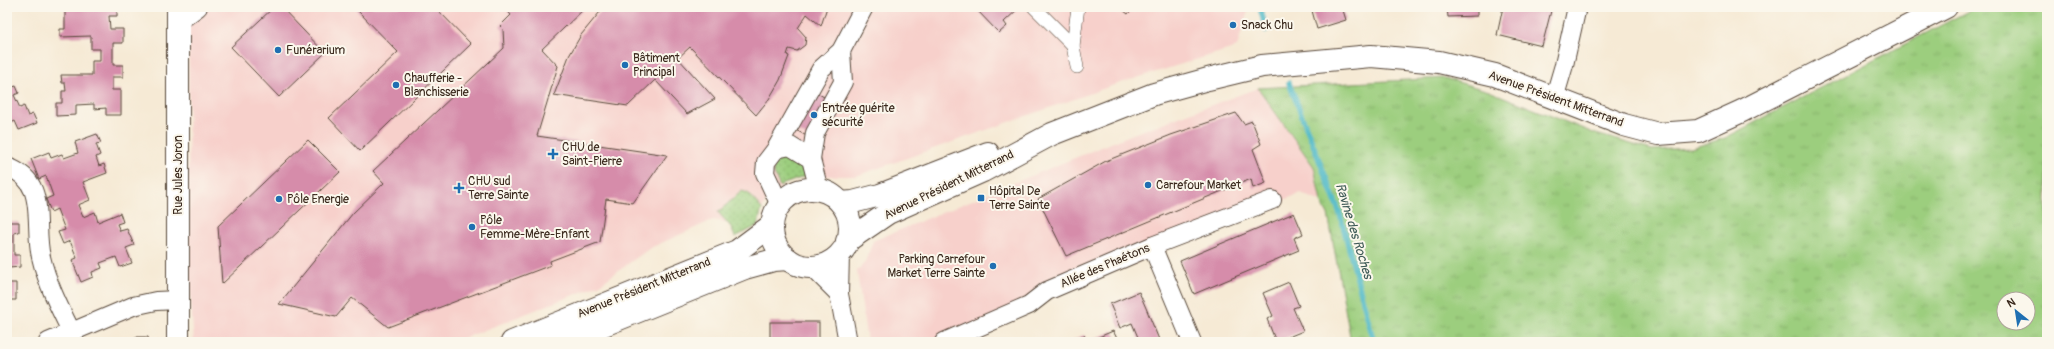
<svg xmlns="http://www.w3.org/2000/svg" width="2054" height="349" font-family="Pangolin,sans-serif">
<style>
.built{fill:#f7d0cb}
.grass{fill:url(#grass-dots);stroke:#6c7c4e}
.park{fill:url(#park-tufts);stroke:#6c7c4e;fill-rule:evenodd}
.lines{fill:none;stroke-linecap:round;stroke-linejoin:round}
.stream{stroke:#4bb8c6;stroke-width:5.5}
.building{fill:#d68caa}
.pedestrian-casing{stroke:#574739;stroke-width:14}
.minor-casing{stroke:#574739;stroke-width:20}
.tertiary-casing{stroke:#574739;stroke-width:24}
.secondary-casing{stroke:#574739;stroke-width:24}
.pedestrian{stroke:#fff;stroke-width:13}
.minor{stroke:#fff;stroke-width:18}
.tertiary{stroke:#fff;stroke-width:22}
.secondary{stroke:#fff;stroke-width:22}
.poi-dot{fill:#1f6fb2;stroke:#fbf7ec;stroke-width:1.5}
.labels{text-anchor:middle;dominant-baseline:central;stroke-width:4;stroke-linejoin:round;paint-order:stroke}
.poi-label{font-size:12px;fill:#3b2a1e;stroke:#fbf7ec;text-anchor:start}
.street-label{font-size:12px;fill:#3b2a1e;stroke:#fbf7ec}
.water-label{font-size:13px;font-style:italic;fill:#415c59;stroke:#fbf7ec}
</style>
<defs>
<pattern id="grass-dots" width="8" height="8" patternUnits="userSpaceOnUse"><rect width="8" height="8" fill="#9cce7e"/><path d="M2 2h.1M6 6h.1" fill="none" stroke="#87b16c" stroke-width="1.8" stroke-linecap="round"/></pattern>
<pattern id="park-tufts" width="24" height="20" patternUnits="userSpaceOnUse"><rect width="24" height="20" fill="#9cce7e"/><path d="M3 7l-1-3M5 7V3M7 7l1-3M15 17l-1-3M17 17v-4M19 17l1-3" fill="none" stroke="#87b16c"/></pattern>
</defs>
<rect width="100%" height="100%" fill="#fbf7ec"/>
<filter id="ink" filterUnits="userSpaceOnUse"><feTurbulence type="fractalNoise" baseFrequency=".025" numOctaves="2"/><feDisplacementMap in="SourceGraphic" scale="8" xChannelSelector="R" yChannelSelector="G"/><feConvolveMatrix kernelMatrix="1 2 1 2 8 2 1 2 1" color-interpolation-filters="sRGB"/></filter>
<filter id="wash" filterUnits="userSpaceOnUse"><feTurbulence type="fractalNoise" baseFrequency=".012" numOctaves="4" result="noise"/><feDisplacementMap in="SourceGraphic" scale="16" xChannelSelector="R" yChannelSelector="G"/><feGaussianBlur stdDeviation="0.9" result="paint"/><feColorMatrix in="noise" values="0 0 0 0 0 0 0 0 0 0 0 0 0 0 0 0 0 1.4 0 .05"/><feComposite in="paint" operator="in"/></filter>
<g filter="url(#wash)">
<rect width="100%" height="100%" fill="#f6ead5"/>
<g class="built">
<polygon points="189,7 1249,7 1237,47 1114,85 856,176 803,176 784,184 767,199 758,217 756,227 713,220 650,248 599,285 454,342 194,342 188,264"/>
<polygon points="1258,88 1314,167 1321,202 1301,193 939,342 867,342 857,271 865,262 873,241 1133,134"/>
</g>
<g class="grass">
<path d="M784 154H789L801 159 806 176 784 184 780 187C772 169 769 169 784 154Z"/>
<polygon points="742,191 748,193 762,209 757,226 735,237 731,227 718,212"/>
</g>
<path class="park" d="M1976 7H2047V342H1351L1328 214 1321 202 1314 167 1258 88 1444 78 1489 91 1596 134 1652 150 1691 148 1725 138ZM2004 299H2028V323H2004Z"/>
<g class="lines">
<g class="stream">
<polyline points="1260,7 1266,30"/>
<polyline points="1289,83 1339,211 1374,342"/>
</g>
</g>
<g id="blocks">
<g class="building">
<polygon points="65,7 117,7 117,16 109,16 110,29 123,29 123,43 113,43 113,65 123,65 123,77 112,77 112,90 121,90 121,115 106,115 106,108 94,109 94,104 76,105 76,115 56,116 56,103 62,103 62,91 66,91 65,83 62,83 61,75 92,75 92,61 100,61 100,49 91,49 91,36 60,37 60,29 65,29"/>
<polygon points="274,7 281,7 325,53 279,97 231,47"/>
<polygon points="358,7 435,7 471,44 360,151 329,118 398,52 356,9"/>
<polygon points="504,7 586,7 542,49 558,66 537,136 667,155 633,203 606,199 600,242 550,261 551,265 388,327 352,298 336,317 279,304 353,213 384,183 373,171 504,48 503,29 500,26 511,15"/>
<polygon points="604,7 827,7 821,26 807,14 798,28 806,37 805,45 797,51 789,49 787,55 789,56 780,80 769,99 756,115 690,47 678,58 715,99 687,114 655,80 628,106 554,95 569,56 581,35"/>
<polygon points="974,7 1020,7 1004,22 1007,26 999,33"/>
<polygon points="1119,7 1134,7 1128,14"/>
<polygon points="1311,7 1342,7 1346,20 1317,29"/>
<polygon points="1447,7 1477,7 1477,16 1448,17"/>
<polygon points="1503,7 1552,7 1542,46 1497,35"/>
<polygon points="16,86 19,93 14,95 20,108 24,106 28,116 33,114 37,123 19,130 15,121 7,125 7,89"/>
<polygon points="817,93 831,101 810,138 796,130"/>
<polygon points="1236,113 1244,124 1252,121 1261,144 1253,149 1266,183 1253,188 1251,179 1066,256 1038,199 1106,161 1171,135"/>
<polygon points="97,134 101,143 96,144 100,155 96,157 99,166 104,164 107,173 83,182 90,200 78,205 83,217 95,212 98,222 120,213 123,222 117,224 120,231 127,229 134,245 126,248 132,263 120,267 116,257 100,263 102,268 92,272 93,277 81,282 72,260 77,258 70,241 63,244 58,232 65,230 57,209 51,212 46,199 53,196 46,176 39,179 31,159 49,152 51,158 62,154 64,158 78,153 75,142"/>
<polygon points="308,140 340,172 222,284 218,226"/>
<polygon points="7,187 11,187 11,208 7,207"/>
<polygon points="1294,213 1303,234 1294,238 1299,250 1194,294 1180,261"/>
<polygon points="7,222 19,222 19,232 14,233 14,255 20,255 20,267 9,268 9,283 16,283 16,300 7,300"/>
<polygon points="1289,282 1299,306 1293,308 1303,331 1276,342 1267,319 1273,316 1263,293"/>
<polygon points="1139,292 1146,308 1160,342 1140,342 1132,323 1120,328 1110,304"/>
<rect x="770" y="322" width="49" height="20"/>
<polygon points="1113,331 1119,342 1069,342 1084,335 1087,342"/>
<polygon points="136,337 148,337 149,342 136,342"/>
</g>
</g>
</g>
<g filter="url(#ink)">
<use href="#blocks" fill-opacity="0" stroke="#574739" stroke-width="1"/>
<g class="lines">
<g class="pedestrian-casing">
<g id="pedestrian">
<polyline points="1034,7 1073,46"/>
<polyline points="1077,67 1073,46 1078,7"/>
</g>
</g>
<g class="minor-casing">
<g id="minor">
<polyline points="178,22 198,7"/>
<polyline points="1554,99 1564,65 1577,7"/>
<polyline points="776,149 790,146 811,159 819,190"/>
<polyline points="811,159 815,133 843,82 841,51"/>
<path d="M7 167C49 181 33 223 41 257 47 283 59 307 71 331"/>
<polyline points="780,205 765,173 766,162 776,149 821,69 841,51 864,7"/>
<polyline points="1152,246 1192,342"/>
<polyline points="840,254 839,294 848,342"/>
<polyline points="812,267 839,294"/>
<polyline points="48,342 133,306 156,301 178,300"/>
<polyline points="944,342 1029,305 1047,291 1152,246 1272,200"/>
</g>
</g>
<g class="tertiary-casing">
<polyline id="tertiary" points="178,7 178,342"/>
</g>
<g class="secondary-casing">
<g id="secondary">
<circle cx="811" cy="228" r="39"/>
<polyline points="841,203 853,202 880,195 988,153"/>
<polyline points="847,241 888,213 983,171 1052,134 1154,94 1208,79 1262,66 1371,56 1439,62 1495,75 1624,125 1658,134 1698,131 1742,111 1946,7"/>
<polyline points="512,342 737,251 772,225"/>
<polyline points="562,342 745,268 774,260 788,259"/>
</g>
</g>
<use href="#pedestrian" class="pedestrian"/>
<use href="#minor" class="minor"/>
<use href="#tertiary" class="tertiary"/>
<use href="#secondary" class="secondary"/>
</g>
</g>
<g class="poi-dot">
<circle cx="1233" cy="25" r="4"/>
<circle cx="278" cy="50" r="4"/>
<circle cx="625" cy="65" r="4"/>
<circle cx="396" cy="85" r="4"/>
<circle cx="814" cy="115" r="4"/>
<path d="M551 148h4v4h4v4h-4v4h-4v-4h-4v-4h4z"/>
<circle cx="1148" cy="185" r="4"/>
<path d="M457 182h4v4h4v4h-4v4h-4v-4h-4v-4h4z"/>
<rect x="977" y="194" width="8" height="8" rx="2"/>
<circle cx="279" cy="199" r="4"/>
<circle cx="472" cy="227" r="4"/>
<circle cx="993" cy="266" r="4"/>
</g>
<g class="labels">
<g class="poi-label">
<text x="1241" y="25">Snack Chu</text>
<text x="286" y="50">Funérarium</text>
<text x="633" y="58">Bâtiment<tspan x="633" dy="14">Principal</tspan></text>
<text x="404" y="78">Chaufferie -<tspan x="404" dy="14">Blanchisserie</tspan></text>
<text x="822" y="108">Entrée guérite<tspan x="822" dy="14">sécurité</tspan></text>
<text x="562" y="147">CHU de<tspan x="562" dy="14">Saint-Pierre</tspan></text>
<text x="468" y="181">CHU sud<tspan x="468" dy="14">Terre Sainte</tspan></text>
<text x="1156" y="185">Carrefour Market</text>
<text x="989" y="191">Hôpital De<tspan x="989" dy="14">Terre Sainte</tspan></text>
<text x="287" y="199">Pôle Energie</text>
<text x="480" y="220">Pôle<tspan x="480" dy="14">Femme-Mère-Enfant</tspan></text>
<text x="985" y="259" text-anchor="end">Parking Carrefour<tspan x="985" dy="14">Market Terre Sainte</tspan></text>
</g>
<g class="street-label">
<text transform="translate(1556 99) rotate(20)">Avenue Président Mitterrand</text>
<text transform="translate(178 175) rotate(-90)">Rue Jules Joron</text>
<text transform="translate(949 185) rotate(-26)">Avenue Président Mitterrand</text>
<text transform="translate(1105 266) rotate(-23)">Allée des Phaétons</text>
<text transform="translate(644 288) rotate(-22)">Avenue Président Mitterrand</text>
</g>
<g class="water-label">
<text transform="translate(1354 231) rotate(73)">Ravine des Roches</text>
</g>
</g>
<rect width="2054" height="349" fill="none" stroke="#fbf7ec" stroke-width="24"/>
<g transform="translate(2016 311) rotate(330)"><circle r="19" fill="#fbf7ec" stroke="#aea59a"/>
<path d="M0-3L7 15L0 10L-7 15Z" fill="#1f6fb2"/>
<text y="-6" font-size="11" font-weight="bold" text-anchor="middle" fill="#3b2a1e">N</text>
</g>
</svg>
